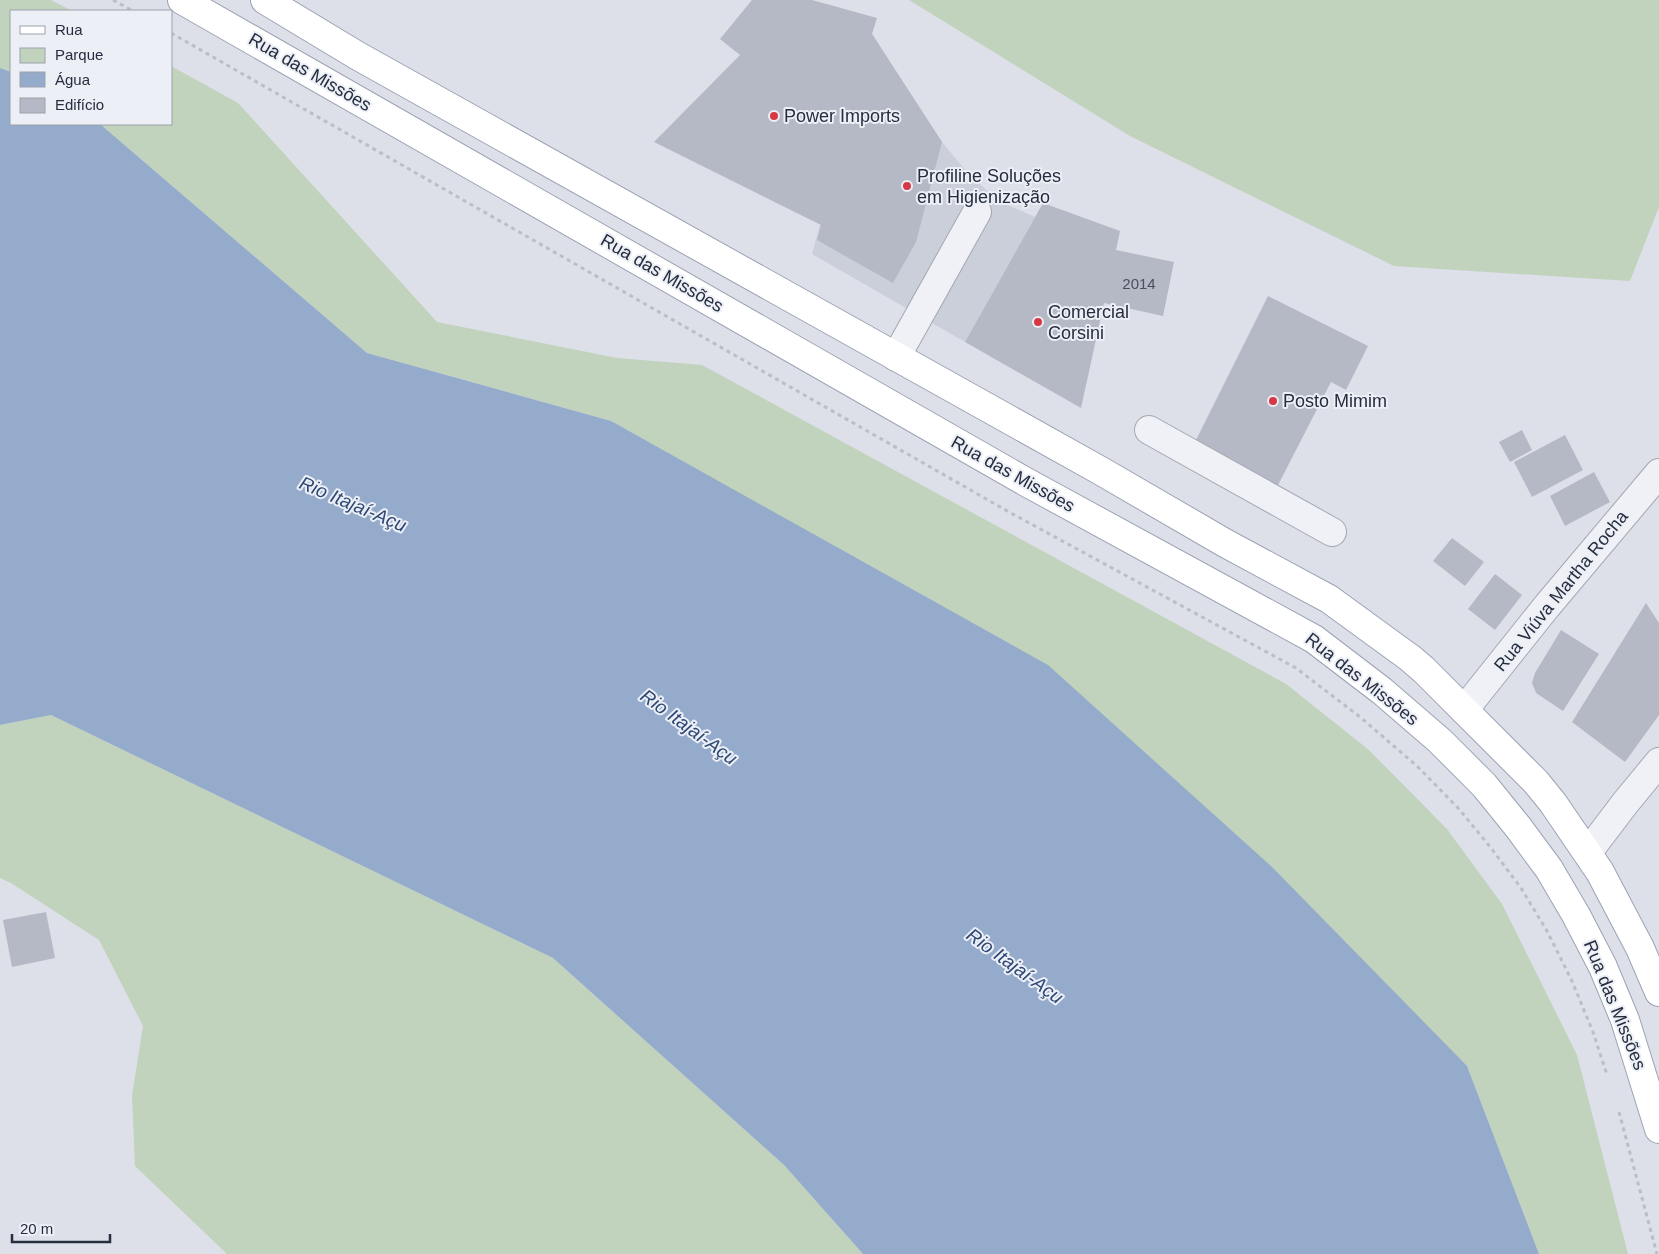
<svg xmlns="http://www.w3.org/2000/svg" width="1659" height="1254" font-family="Helvetica,sans-serif">
<style>
.built{fill:#cbcfda}
.green{fill:#c1d2bd}
.water{fill:#95abcb}
.building{fill:#b4b9c5}
.lines{fill:none;stroke-linecap:round;stroke-linejoin:round}
.minor-casing{stroke:#a2a7b2;stroke-width:30}
.major-casing{stroke:#9ba3b4;stroke-width:30}
.path{stroke:#bbbec6;stroke-width:3;stroke-dasharray:4 4;stroke-linecap:butt}
.minor{stroke:#f0f1f6;stroke-width:28}
.major{stroke:#fff;stroke-width:28}
.poi-dot{fill:#d63844;stroke:#eceff5;stroke-width:2}
.labels{text-anchor:middle;dominant-baseline:central;stroke-width:4;stroke-linejoin:round;paint-order:stroke}
.number-label{font-size:15px;fill:#495060}
.street-label{font-size:18px;fill:#252d3f;stroke:#eceff5}
.poi-label{font-size:18px;fill:#252d3f;stroke:#eceff5;text-anchor:start}
.water-label{font-size:19px;font-style:italic;fill:#2d4876;stroke:#eceff5}
</style>
<rect width="100%" height="100%" fill="#dde0e8"/>
<polygon class="built" points="872,34 942,142 967,172 997,200 1035,217 965,342 812,254"/>
<g class="green">
<polygon points="0,0 51,0 72,11 11,11 11,72 0,68"/>
<polygon points="909,0 1659,0 1659,207 1630,281 1394,266 1130,136"/>
<polygon points="171,66 238,103 437,322 617,358 702,365 1286,684 1369,750 1447,829 1502,904 1577,1055 1628,1254 1539,1254 1467,1066 611,421 367,353 100,124 171,124"/>
<polygon points="51,715 553,958 784,1165 863,1254 227,1254 135,1166 132,1096 143,1026 99,940 11,883 0,878 0,725"/>
</g>
<polygon class="water" points="0,68 11,72 11,124 100,124 367,353 611,421 1048,665 1272,867 1467,1066 1539,1254 863,1254 784,1165 553,958 51,715 0,725"/>
<g class="building">
<polygon points="752,0 812,0 877,18 872,34 942,142 916,242 893,283 817,240 821,225 654,142 740,55 720,39"/>
<polygon points="1043,203 1120,231 1116,250 1174,262 1163,316 1104,303 1081,408 965,342"/>
<polygon points="1268,296 1368,346 1346,390 1331,382 1278,485 1195,442"/>
<polygon points="1522,430 1532,450 1510,462 1499,442"/>
<polygon points="1565,435 1583,470 1532,497 1514,462"/>
<polygon points="1594,472 1610,502 1565,526 1550,496"/>
<polygon points="1452,538 1484,562 1465,586 1433,561"/>
<polygon points="1495,574 1522,595 1495,630 1468,609"/>
<polygon points="1646,603 1659,623 1659,715 1625,762 1572,722"/>
<polygon points="1561,630 1599,654 1563,711 1536,693 1532,683 1535,673"/>
<polygon points="46,912 55,958 12,967 3,920"/>
</g>
<g class="lines">
<g class="minor-casing">
<g id="minor">
<polyline points="896,357 977,212"/>
<polyline points="1149,430 1332,532"/>
<polyline points="1464,710 1547,606 1659,473"/>
<polyline points="1588,852 1626,802 1659,762"/>
</g>
</g>
<g class="major-casing">
<g id="major">
<polyline points="182,0 1026,482 1314,639 1382,691 1440,741 1484,785 1518,827 1549,869 1576,915 1603,967 1625,1020 1659,1129"/>
<polyline points="265,0 358,56 1101,471 1225,543 1329,599 1410,658 1424,670 1536,782 1553,803 1600,872 1640,948 1659,992"/>
</g>
</g>
<g class="path">
<polyline points="113,0 133,11"/>
<polyline points="171,33 1009,512 1296,668 1360,717 1417,766 1459,809 1491,848 1521,888 1547,931 1572,981 1593,1032 1607,1075"/>
<polyline points="1619,1112 1657,1254"/>
</g>
<use href="#minor" class="minor"/>
<use href="#major" class="major"/>
</g>
<g class="poi-dot">
<circle cx="774" cy="116" r="5"/>
<circle cx="907" cy="186" r="5"/>
<circle cx="1038" cy="322" r="5"/>
<circle cx="1273" cy="401" r="5"/>
</g>
<g class="labels">
<g class="number-label">
<text x="1139" y="283">2014</text>
</g>
<g class="street-label">
<text transform="translate(310 72) rotate(30)">Rua das Missões</text>
<text transform="translate(662 273) rotate(30)">Rua das Missões</text>
<text transform="translate(1013 474) rotate(29)">Rua das Missões</text>
<text transform="translate(1561 591) rotate(-51)">Rua Viúva Martha Rocha</text>
<text transform="translate(1362 679) rotate(38)">Rua das Missões</text>
<text transform="translate(1615 1005) rotate(68)">Rua das Missões</text>
</g>
<g class="poi-label">
<text x="784" y="116">Power Imports</text>
<text x="917" y="176">Profiline Soluções<tspan x="917" dy="21">em Higienização</tspan></text>
<text x="1048" y="312">Comercial<tspan x="1048" dy="21">Corsini</tspan></text>
<text x="1283" y="401">Posto Mimim</text>
</g>
<g class="water-label">
<text transform="translate(353 504) rotate(23)">Rio Itajaí-Açu</text>
<text transform="translate(689 727) rotate(36)">Rio Itajaí-Açu</text>
<text transform="translate(1015 966) rotate(36)">Rio Itajaí-Açu</text>
</g>
</g>
<rect x="10" y="10" width="162" height="115" fill="#eceff5" stroke="#9ca1ac"/>
<rect x="20" y="26" width="25" height="8" fill="#ffffff" stroke="#9ca1ac"/>
<text x="55" y="35" font-size="15" fill="#252d3f">Rua</text>
<rect x="20" y="48" width="25" height="15" fill="#c1d2bd" stroke="#9ca1ac"/>
<text x="55" y="60" font-size="15" fill="#252d3f">Parque</text>
<rect x="20" y="72" width="25" height="15" fill="#95abcb" stroke="#9ca1ac"/>
<text x="55" y="85" font-size="15" fill="#252d3f">Água</text>
<rect x="20" y="98" width="25" height="15" fill="#b4b9c5" stroke="#9ca1ac"/>
<text x="55" y="110" font-size="15" fill="#252d3f">Edifício</text>
<path d="M12 1234v8h98v-8" fill="none" stroke="#252d3f" stroke-width="2.5"/>
<text x="20" y="1234" font-size="15" fill="#252d3f" stroke="#eceff5" stroke-width="4" paint-order="stroke">20 m</text>
</svg>
